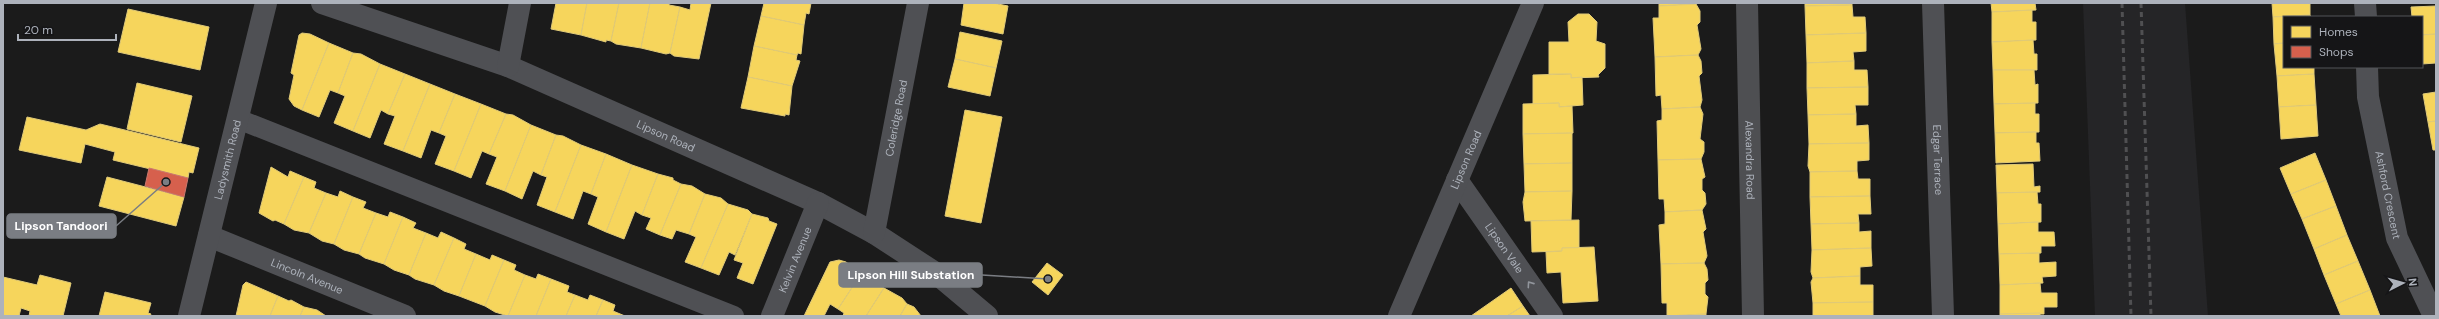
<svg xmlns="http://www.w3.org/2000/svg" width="2439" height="319" font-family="'DM Sans',sans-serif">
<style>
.built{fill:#252527}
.homes{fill:#f6d55c;stroke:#e0ca78}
.shops{fill:#d6604d;stroke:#ca796e}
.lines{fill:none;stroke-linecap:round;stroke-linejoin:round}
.lane{stroke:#4f5054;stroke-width:20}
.street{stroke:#4f5054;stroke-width:22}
.secondary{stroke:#4e4f52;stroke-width:22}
.rail{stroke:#505052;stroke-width:3;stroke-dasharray:5 4;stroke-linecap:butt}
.oneway{stroke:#91959c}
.labels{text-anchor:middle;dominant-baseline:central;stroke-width:4;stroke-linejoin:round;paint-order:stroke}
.street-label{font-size:11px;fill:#adb2bb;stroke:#151517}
.leader{fill:none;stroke:#7a7d83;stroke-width:1.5}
.callout-dot{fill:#7a7d83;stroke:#151517;stroke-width:1.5}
.callout{fill:#7a7d83;stroke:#7a7d83;stroke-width:1.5}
.callout-label{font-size:12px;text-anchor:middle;font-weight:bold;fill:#fff}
</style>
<rect width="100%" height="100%" fill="#1b1b1b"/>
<polygon class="built" points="2083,3 2185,3 2208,316 2095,316"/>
<g class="homes">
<polygon points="556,3 587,3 581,35 551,29"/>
<polygon points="587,3 619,3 611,41 606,40 606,42 581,35"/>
<polygon points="619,3 650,3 641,48 616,44 611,41"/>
<polygon points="650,3 669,3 669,5 680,7 670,53 666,54 641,48"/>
<polygon points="691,3 711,3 699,59 674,56 670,53 680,7 690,10"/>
<polygon points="764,3 811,3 809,14 806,13 804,25 761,16"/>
<polygon points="964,3 993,3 1008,6 1003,34 961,25"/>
<polygon points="1659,3 1696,3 1696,4 1659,6"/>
<polygon points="1805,3 1852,3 1852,5 1805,6"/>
<polygon points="1991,3 2035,3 2036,10 1992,12"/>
<polygon points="2272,3 2310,3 2310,15 2273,17"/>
<polygon points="1696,4 1700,11 1700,22 1697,25 1701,49 1698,55 1655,57 1653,18 1659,18 1659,6"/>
<polygon points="1852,5 1853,17 1865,17 1866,33 1806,35 1805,6"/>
<polygon points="2436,6 2436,34 2422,35 2422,17 2412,17 2411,7"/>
<polygon points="128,9 209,27 200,70 118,52"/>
<polygon points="2032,10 2032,22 2036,22 2036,40 1992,42 1992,12"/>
<polygon points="1578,14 1589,14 1597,22 1596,41 1605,44 1605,68 1598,75 1599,77 1571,78 1571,74 1549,74 1549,42 1569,42 1568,22"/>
<polygon points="2310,15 2311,17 2284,17 2284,43 2274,44 2273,17"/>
<polygon points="761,16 804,25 801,54 798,53 797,55 754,46"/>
<polygon points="960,32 1002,41 996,68 955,59"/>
<polygon points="302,33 310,34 329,43 302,110 294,106 289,99 294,75 291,73 299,35"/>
<polygon points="1866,33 1866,51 1853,52 1854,61 1807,63 1806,35"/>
<polygon points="2436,34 2436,63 2422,64 2422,35"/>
<polygon points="2033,40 2034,54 2037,54 2037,70 1993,70 1992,42"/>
<polygon points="329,43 353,53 338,93 330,90 319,117 302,110"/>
<polygon points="2284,43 2284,67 2314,67 2314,74 2277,76 2274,44"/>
<polygon points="754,46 797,55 796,60 800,61 792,86 748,77"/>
<polygon points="353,53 361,54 380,64 353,131 334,123 345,96 338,93"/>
<polygon points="1698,55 1701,61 1702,73 1699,76 1702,100 1700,107 1662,109 1661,95 1656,96 1655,57"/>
<polygon points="955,59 996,68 990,96 948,87"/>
<polygon points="1854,61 1854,70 1867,70 1868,87 1807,88 1807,63"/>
<polygon points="380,64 405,74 388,114 381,110 370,138 353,131"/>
<polygon points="1993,70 2034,70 2035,85 2038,84 2038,103 1994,104"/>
<polygon points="405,74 430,84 403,151 384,144 395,116 388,114"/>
<polygon points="1571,74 1571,78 1582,77 1583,105 1559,107 1559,103 1533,104 1533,75"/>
<polygon points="2314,74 2316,105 2279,107 2277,76"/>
<polygon points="748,77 792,86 789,115 785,114 785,116 741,108"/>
<polygon points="137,83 192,96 181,142 127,129"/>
<polygon points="430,84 455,94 439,133 431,130 421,158 403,151"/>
<polygon points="1868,87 1868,105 1855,105 1856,114 1808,115 1807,88"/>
<polygon points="2436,92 2436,121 2428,122 2423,94"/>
<polygon points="455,94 481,104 454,171 435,164 446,136 439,133"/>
<polygon points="1559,103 1559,107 1572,106 1573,133 1523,134 1523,104"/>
<polygon points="2035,103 2035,114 2039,114 2039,132 1995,133 1994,104"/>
<polygon points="481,104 506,114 489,154 482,151 471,178 454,171"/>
<polygon points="2316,105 2318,136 2281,139 2279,107"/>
<polygon points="1700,107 1703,114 1700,139 1704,142 1704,152 1701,159 1658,160 1657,121 1662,120 1662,109"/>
<polygon points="965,110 1002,117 981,223 945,216"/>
<polygon points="506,114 513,115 531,125 505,191 486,184 497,157 489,154"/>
<polygon points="1856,114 1856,126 1868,125 1869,143 1809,144 1808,115"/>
<polygon points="27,117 86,130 100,124 199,148 193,173 189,172 188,178 113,160 115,152 85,144 81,163 19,150"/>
<polygon points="2436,121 2436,150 2433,150 2428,122"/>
<polygon points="531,125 556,135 541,175 533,171 522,199 505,191"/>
<polygon points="2036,132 2036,143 2039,143 2040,161 1996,163 1995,133"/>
<polygon points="1572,133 1572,163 1524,164 1523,134"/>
<polygon points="556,135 563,136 581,145 555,212 537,205 547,177 541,175"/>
<polygon points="1869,143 1869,160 1857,161 1857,171 1810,172 1808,166 1809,144"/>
<polygon points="581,145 606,154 591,194 583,191 573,219 555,212"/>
<polygon points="2315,153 2326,180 2291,194 2280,168"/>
<polygon points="606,154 632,165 606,232 588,224 598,197 591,194"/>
<polygon points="1701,159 1705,177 1702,179 1702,190 1705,193 1706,204 1702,210 1665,212 1664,199 1659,199 1658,160"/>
<polygon points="1572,163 1572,191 1525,192 1524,164"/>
<polygon points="2033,164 2034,187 2040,186 2040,192 1997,193 1996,165"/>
<polygon points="632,165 658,174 642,215 635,211 624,239 606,232"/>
<polygon points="271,167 288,177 290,171 304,177 284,224 275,220 273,221 259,213"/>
<polygon points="1857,171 1858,179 1870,179 1870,196 1810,197 1810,172"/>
<polygon points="658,174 673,178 673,180 681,184 660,235 646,229 651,218 642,215"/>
<polygon points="107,177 184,197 176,226 99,206"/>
<polygon points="304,177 316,182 314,188 326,193 309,233 294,230 284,224"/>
<polygon points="2326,180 2336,206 2302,219 2291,194"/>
<polygon points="681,184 692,186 705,194 689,234 676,230 672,239 660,235"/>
<polygon points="340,191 353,197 334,244 322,241 309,233 326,193 338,197"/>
<polygon points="1572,191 1571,220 1525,221 1523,202 1525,192"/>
<polygon points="2037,192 2038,204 2041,204 2041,222 1998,224 1997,193"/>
<polygon points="705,194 721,198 728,204 701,268 685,262 696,237 689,234"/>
<polygon points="1870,196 1871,214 1858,214 1859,223 1811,224 1810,197"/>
<polygon points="353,197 366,202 363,208 376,213 359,254 344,250 334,244"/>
<polygon points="728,204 748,210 752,214 735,255 729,252 719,275 701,268"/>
<polygon points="2336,206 2347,235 2314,249 2302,219"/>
<polygon points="1702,210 1706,229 1703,232 1707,256 1704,263 1661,264 1659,225 1665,224 1665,212"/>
<polygon points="390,212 403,217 384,264 365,258 359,254 376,213 388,217"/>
<polygon points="752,214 768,218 769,221 777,224 753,284 737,278 743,263 734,260"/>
<polygon points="403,217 416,223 413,228 426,233 409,275 394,270 384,264"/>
<polygon points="1579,220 1579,248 1562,248 1562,251 1532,252 1531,221"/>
<polygon points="2038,222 2038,232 2054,232 2055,246 2041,246 2041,253 1999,254 1998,224"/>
<polygon points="1859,223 1859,232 1871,231 1871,248 1812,250 1811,224"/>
<polygon points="441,232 454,238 434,285 415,279 409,275 426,233 438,238"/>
<polygon points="2347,235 2358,261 2324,275 2314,249"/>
<polygon points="454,238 466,244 464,249 476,254 459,296 444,291 434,285"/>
<polygon points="1594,247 1598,301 1563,303 1561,272 1547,273 1546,252 1562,251 1562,248"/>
<polygon points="1871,248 1872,266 1860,267 1860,276 1813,278 1811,272 1812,250"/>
<polygon points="2039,253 2039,263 2056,262 2056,276 2042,277 2043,283 2000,285 1999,254"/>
<polygon points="476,254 490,260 492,255 504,260 485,306 459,296"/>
<polygon points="504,260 516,265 514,270 525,275 508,316 495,312 485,306"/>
<polygon points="839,260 846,262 861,274 838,309 830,304 824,316 804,316 830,262"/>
<polygon points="2358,261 2370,290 2336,304 2324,275"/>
<polygon points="1047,263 1063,275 1048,295 1032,282"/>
<polygon points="1704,263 1707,269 1708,280 1705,283 1705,294 1708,297 1706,314 1667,316 1667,303 1662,303 1661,264"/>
<polygon points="538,274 551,279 536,316 508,316 525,275 536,279"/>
<polygon points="861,274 867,276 884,288 866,316 843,316 844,313 838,309"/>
<polygon points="40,275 71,283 63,316 29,316 30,311 21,308 19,316 3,316 3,277 37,285"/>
<polygon points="1860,276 1860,285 1873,285 1873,302 1813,303 1811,282 1813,278"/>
<polygon points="551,279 569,286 567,292 575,295 566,316 536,316"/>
<polygon points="246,282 278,296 270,316 236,316 243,285"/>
<polygon points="2040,283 2041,293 2057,293 2057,307 2044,307 2044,314 2000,314 2000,285"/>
<polygon points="884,288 902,298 907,304 900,316 866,316"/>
<polygon points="1511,288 1523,306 1507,316 1471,316"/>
<polygon points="2370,290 2380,316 2341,316 2336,304"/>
<polygon points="105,292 151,303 148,313 151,314 150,316 99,316"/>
<polygon points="575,295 588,300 590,295 603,300 596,316 566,316"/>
<polygon points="278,296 289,301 291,300 304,307 300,316 270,316"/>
<polygon points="603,300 615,305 613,311 625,316 596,316"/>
<polygon points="1873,302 1873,316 1813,316 1813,303"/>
<polygon points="907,304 914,307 921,316 900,316"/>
<polygon points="1523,306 1530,316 1507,316"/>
<polygon points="304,307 317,310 326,316 300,316"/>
<polygon points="2040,313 2040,316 2000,316 2000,314"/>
<polygon points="1706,314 1706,316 1667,316"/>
</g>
<polygon class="shops" points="149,168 188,178 184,197 145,186"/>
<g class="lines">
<polyline class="lane" points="238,119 734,316"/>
<g class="street">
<path id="s1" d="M322 3 508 66 818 203 874 233 937 274 987 316"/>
<path id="s2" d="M1933 3 1943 316"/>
<polyline points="2365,3 2366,17"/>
<polyline points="508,66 520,3"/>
<path id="s3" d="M2367 67 2368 97 2397 238 2434 316"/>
<path id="s4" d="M1457 180 1552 316"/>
<path id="s5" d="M874 233 918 3"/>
<path id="s6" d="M209 236 405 316"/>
<path id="s7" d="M189 316 266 3"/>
<path id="s8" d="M772 316 818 203"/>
<path id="s9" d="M1399 316 1533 3"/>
</g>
<path class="secondary" id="s10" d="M1747 3 1753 316"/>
<g class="rail">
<polyline points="2122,3 2131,316"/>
<polyline points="2141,3 2151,316"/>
</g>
</g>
<defs><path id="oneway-chevron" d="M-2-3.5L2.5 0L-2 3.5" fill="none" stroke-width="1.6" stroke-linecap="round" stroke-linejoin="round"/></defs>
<use class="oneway" href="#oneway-chevron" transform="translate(1530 284) rotate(-125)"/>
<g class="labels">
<g class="street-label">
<text stroke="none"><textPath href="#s5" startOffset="117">Coleridge Road</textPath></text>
<text stroke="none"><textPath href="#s1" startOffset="369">Lipson Road</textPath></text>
<text stroke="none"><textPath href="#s2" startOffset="157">Edgar Terrace</textPath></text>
<text stroke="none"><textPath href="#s7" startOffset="161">Ladysmith Road</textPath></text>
<text stroke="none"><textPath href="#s9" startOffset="170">Lipson Road</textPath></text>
<text stroke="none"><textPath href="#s10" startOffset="157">Alexandra Road</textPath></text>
<text stroke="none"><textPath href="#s3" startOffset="130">Ashford Crescent</textPath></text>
<text stroke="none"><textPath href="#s4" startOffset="83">Lipson Vale</textPath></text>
<text stroke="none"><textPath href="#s8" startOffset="61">Kelvin Avenue</textPath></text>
<text stroke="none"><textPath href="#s6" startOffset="106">Lincoln Avenue</textPath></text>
</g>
</g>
<path class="leader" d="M166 182L116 226M1048 279L982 275"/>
<g class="callout-dot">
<circle cx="166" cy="182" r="4"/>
<circle cx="1048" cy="279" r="4"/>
</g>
<g class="callout">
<rect x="7" y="214" width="109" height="24" rx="4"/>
<rect x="839" y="263" width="143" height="24" rx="4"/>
</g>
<g class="callout-label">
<text x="61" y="230">Lipson Tandoori</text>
<text x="911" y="279">Lipson Hill Substation</text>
</g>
<rect width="2439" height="319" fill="none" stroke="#adb2bb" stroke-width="8"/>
<rect x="2283" y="16" width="140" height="52" fill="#151517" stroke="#525459"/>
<rect x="2291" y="26" width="20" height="12" fill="#f6d55c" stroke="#525459"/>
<text x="2319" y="36" font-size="12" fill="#adb2bb">Homes</text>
<rect x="2291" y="46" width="20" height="12" fill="#d6604d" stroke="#525459"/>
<text x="2319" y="56" font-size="12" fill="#adb2bb">Shops</text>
<g transform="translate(2403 283) rotate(84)" stroke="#151517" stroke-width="3" paint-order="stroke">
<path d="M0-3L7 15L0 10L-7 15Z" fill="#adb2bb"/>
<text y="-6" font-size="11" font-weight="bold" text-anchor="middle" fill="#adb2bb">N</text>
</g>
<path d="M18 34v6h98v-6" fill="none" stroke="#adb2bb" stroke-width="2"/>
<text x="24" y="34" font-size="12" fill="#adb2bb" stroke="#151517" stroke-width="3" paint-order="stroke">20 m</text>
</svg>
